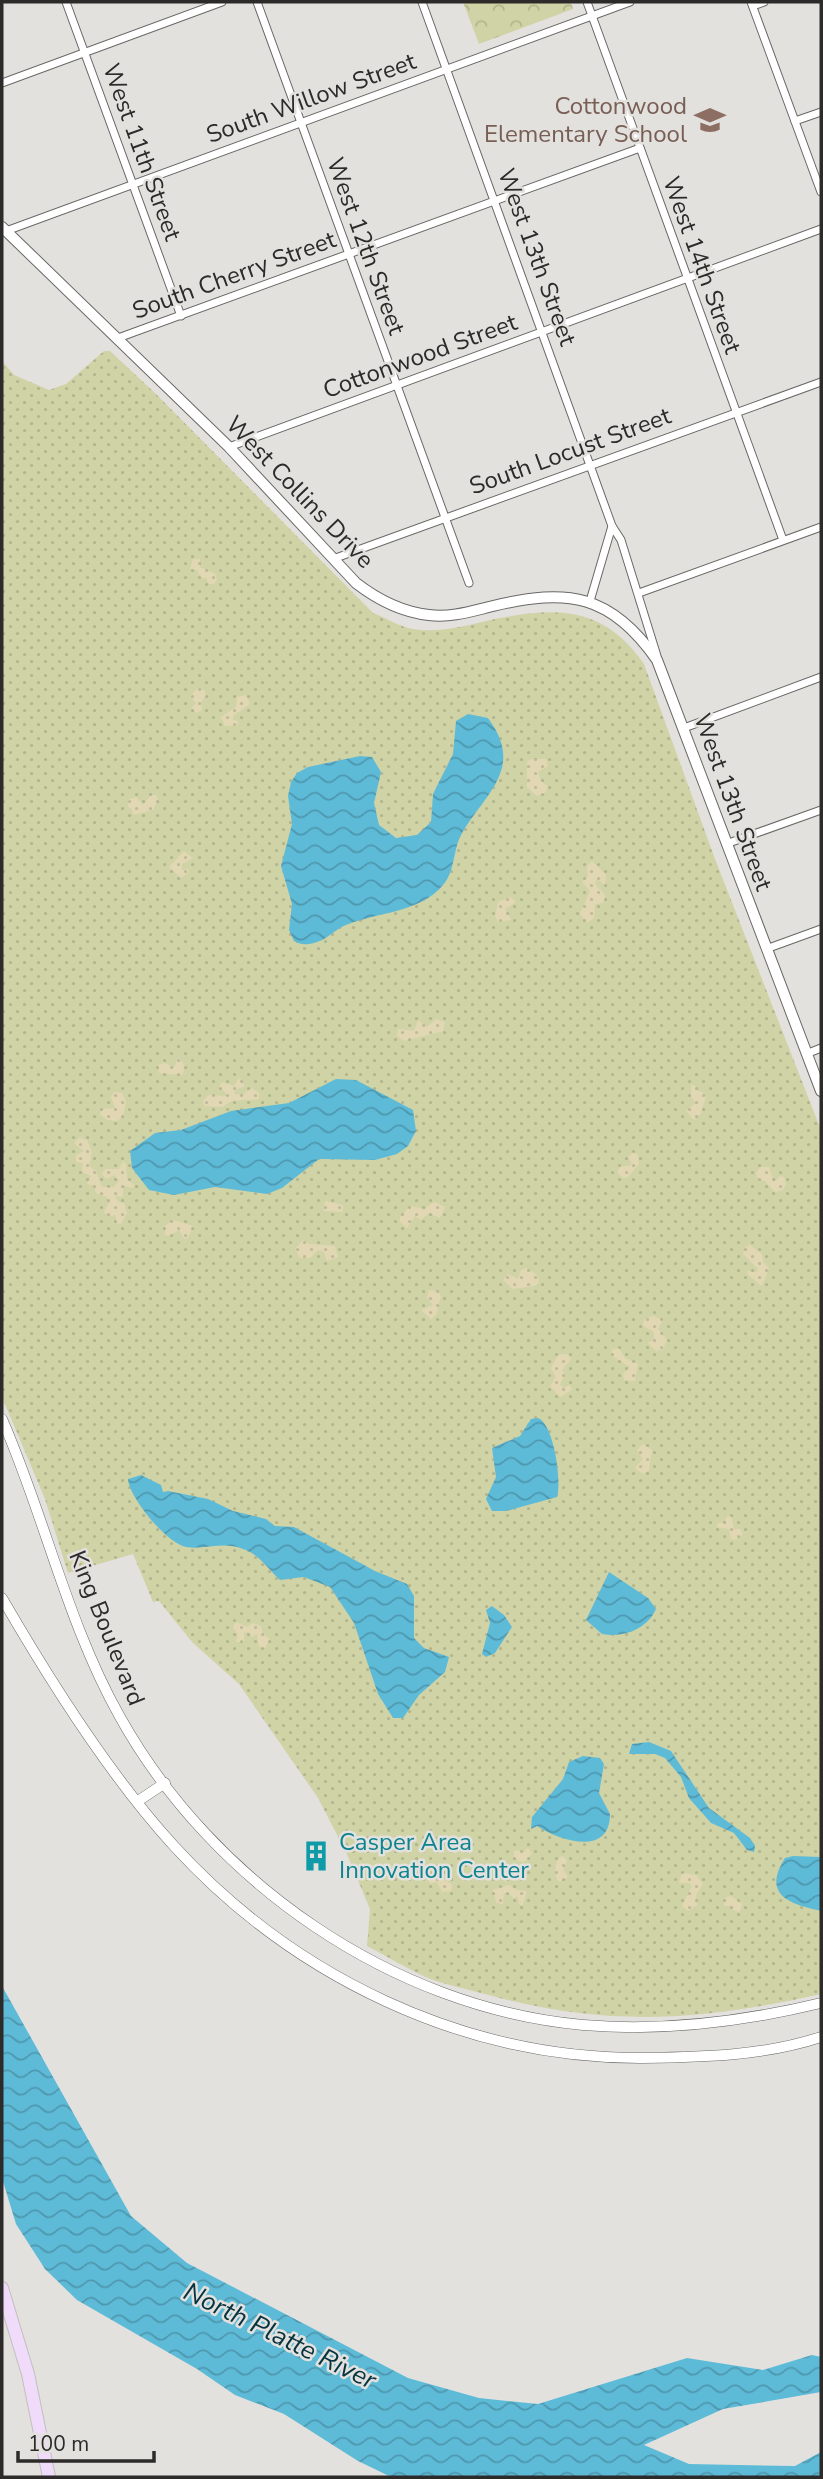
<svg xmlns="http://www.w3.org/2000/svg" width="823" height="2479" font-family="'Nunito Sans',sans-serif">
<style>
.grass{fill:url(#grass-dots)}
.sand{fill:url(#sand-dots)}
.park{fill:url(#park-crowns)}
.water{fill:url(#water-waves)}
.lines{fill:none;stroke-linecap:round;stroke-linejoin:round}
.minor-casing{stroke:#6a6866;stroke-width:9}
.tertiary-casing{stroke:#6a6866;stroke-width:11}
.secondary-casing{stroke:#6a6866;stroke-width:12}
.primary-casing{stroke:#c0bfbf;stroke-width:14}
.minor{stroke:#fff;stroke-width:7}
.tertiary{stroke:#fff;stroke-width:10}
.secondary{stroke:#fff;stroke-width:10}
.primary{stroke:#f1dbfb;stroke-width:12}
.labels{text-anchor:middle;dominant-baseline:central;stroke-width:5;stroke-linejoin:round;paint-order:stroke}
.street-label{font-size:24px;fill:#2c2b2a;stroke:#e2e1de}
.education-label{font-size:24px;fill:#785e54;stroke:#e2e1de;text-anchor:end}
.culture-label{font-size:24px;fill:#0d838f;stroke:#e2e1de;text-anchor:start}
.water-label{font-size:26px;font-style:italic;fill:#06333f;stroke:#e2e1de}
</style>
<defs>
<pattern id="grass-dots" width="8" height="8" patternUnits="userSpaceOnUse" patternTransform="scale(1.75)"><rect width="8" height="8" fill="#d0d3a5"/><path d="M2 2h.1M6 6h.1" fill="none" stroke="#b3b58e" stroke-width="1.8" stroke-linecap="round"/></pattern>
<pattern id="sand-dots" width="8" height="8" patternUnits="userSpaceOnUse" patternTransform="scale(1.75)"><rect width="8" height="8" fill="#e1d8b3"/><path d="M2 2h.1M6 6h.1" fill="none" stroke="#c1ba9a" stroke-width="1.8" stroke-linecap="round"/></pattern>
<pattern id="park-crowns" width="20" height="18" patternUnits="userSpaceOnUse" patternTransform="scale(1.75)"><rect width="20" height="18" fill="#d0d3a5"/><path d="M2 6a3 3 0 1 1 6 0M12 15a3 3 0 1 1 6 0" fill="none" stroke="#b3b58e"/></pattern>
<pattern id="water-waves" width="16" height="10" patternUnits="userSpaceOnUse" patternTransform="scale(1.75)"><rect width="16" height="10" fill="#5ebbd8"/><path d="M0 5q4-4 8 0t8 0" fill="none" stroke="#4e98af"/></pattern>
</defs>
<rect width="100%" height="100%" fill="#e2e1de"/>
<path class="grass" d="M104 351H110L156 394 373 613C386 618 400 627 413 629 436 633 461 627 482 622 549 607 601 602 644 664L715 859 821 1130V1994C701 2021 605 2028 485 1994 466 1989 446 1985 428 1978 407 1969 387 1956 367 1946L370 1909 346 1852 318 1798 239 1684 192 1642 159 1601 153 1602 133 1554 68 1573 45 1499 2 1397V361L14 375 49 390 66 384Z"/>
<g class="sand">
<polygon points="193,559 200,559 200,567 215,574 217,580 214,584 209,584 206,578 201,578 197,570 190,569"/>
<polygon points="198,688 205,691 206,696 201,702 202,710 196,713 192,708 196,703 190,696"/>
<polygon points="246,695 250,704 233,716 233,720 238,721 237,726 225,726 221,717 236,707 237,697"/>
<polygon points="546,759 548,766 538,772 540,780 548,787 545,793 537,796 527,787 527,762 531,759"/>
<polygon points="151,795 156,795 158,800 153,810 133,815 132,809 128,807 128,800 136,797 143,805"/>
<polygon points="184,851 193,858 182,864 182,870 188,869 189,872 181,878 169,867"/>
<path d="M592 861 606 875 605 885 597 879 595 883C598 892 610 892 603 903L595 904 594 918 587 923 580 914 590 891 582 882 588 876 587 866Z"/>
<polygon points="510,897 516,902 505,909 511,920 498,922 495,916 498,902"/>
<polygon points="436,1019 445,1022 443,1031 404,1041 397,1036 398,1029 414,1031 418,1020 427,1027"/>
<polygon points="178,1057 185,1066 182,1075 159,1073 158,1065 164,1063 174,1068"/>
<polygon points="239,1078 245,1086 235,1090 234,1094 242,1095 252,1088 259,1093 259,1099 232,1101 222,1107 204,1106 203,1101 209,1095 226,1096 226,1093 219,1087 222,1082 234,1086"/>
<polygon points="691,1085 696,1086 697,1091 702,1092 706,1097 701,1113 694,1120 686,1111 696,1103 691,1097"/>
<polygon points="114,1092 122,1093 126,1102 123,1116 117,1121 107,1120 100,1114 102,1109 115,1108 111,1097"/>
<polygon points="79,1138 87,1140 92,1152 89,1166 96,1171 102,1187 114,1187 119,1181 115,1175 106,1179 102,1174 105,1169 119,1169 123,1161 126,1164 127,1179 135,1186 131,1188 123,1185 123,1197 115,1196 118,1202 124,1203 127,1213 121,1224 116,1223 116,1215 109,1216 104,1212 109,1203 107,1197 96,1193 94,1186 87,1184 91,1176 82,1172 83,1163 76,1162 76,1155 84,1151 74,1143"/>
<polygon points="633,1152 638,1155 639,1164 628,1177 623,1178 618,1173 619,1167 632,1165 628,1157"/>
<polygon points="760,1167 769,1167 774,1182 780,1176 784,1177 786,1184 783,1190 775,1192 765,1181 759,1180 756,1173"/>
<polygon points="325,1201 343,1205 343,1212 324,1211"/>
<polygon points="434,1202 445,1207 440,1218 429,1213 421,1220 415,1216 407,1228 400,1222 400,1217 410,1206 425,1209"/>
<polygon points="173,1220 193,1226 188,1238 184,1239 179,1230 169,1236 165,1235 165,1226"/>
<polygon points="303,1240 309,1244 335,1246 338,1257 327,1261 324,1252 318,1250 310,1258 300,1258 295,1249"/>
<polygon points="750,1245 762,1254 763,1262 769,1268 762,1286 747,1274 748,1271 756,1272 758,1269 743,1254 745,1247"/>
<polygon points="526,1268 537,1275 539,1283 534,1286 513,1289 503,1280 508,1274 518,1279 521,1270"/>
<polygon points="429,1290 438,1291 441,1296 436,1315 431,1319 421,1310 433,1305 427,1297"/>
<polygon points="653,1316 663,1320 658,1329 667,1340 663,1349 656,1351 648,1343 654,1339 654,1332 642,1325 645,1319"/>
<polygon points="619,1348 625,1358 638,1364 635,1381 624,1380 623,1374 630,1367 612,1356 612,1350"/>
<polygon points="567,1354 571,1359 562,1370 565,1375 560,1384 563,1388 570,1385 572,1390 560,1397 550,1386 556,1377 551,1368 558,1355"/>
<polygon points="643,1444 652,1450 649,1470 643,1474 635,1468 643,1459 637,1450"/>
<polygon points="731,1516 734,1529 740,1529 743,1534 735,1540 731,1539 729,1529 717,1527 718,1523 726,1523 726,1517"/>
<polygon points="236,1622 247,1627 253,1623 261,1626 263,1634 270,1639 265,1648 259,1647 257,1634 252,1637 248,1632 244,1633 244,1642 236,1642 238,1635 233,1627"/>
<polygon points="528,1848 532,1853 526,1861 521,1862 513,1857 515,1850 524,1852"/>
<path d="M562 1856 567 1860 563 1870 568 1877 559 1882C554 1876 554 1859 562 1856Z"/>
<polygon points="429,1870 441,1871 444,1880 452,1884 451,1891 442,1892 437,1882 430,1884 426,1875"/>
<polygon points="682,1873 696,1875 703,1884 696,1895 697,1905 688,1911 682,1906 692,1886 690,1883 679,1883"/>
<polygon points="509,1885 517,1890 527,1891 523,1905 519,1905 518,1897 513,1898 509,1893 504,1893 503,1905 496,1902 493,1890"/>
<polygon points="731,1896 742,1904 740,1912 733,1910 731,1906 724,1906 725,1898"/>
</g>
<polygon class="park" points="463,2 571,2 573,9 479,44"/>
<g class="water">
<path d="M468 714 488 718C526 769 484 794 461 835 453 850 455 872 443 885 420 913 377 912 346 925 334 930 327 940 314 943 306 945 301 945 294 941L289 930 292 904 281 866 292 824 288 796 291 782 297 773 308 767 360 756 372 757 381 772 374 803 379 825 396 838 417 835 431 822 433 794 453 754 456 721Z"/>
<polygon points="336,1079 356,1080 413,1110 416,1131 408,1146 397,1154 375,1160 319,1159 282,1188 267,1194 215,1187 174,1195 149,1190 132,1168 130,1151 155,1133 181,1130 231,1111 289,1103"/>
<path d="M538 1418C554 1424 562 1482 557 1497L506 1511H492L486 1499 496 1477 492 1448 520 1436 531 1419Z"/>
<path d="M141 1475 161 1485 163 1492 168 1491 208 1499 233 1511 266 1519 275 1526 294 1527 375 1571 407 1584 414 1596V1638L424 1648 449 1657 445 1672 419 1695 403 1718H393L378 1694 354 1623 330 1587 304 1577 280 1580C268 1569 259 1554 243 1549 223 1541 206 1550 186 1547 166 1543 129 1497 128 1479Z"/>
<path d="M609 1572 648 1598 656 1609C647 1629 624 1638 602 1634L586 1620Z"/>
<polygon points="492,1606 504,1615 512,1627 495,1653 486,1657 482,1654 490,1623 486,1610"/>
<polygon points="649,1742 671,1751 709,1808 750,1838 755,1846 754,1852 747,1850 734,1833 711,1823 689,1798 681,1777 665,1758 655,1754 629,1754 632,1744"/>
<path d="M583 1756 600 1758 604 1764 599 1793 610 1814C610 1858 558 1840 537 1826L531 1829 532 1817 563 1779 569 1762Z"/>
<path d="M793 1856 821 1857V1911C791 1904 761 1896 785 1858Z"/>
<polygon points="2,1986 131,2216 187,2263 408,2378 479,2398 538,2404 687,2358 763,2370 812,2355 821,2357 821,2392 723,2409 644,2445 689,2464 795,2466 821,2452 821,2477 389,2476 358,2461 284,2414 235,2395 197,2369 77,2300 45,2269 16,2224 2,2178"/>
</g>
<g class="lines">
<g class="minor-casing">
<g id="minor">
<polyline points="66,2 181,316"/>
<polyline points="257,2 469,583"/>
<polyline points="422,2 612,526 621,540 657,656"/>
<polyline points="587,2 783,540"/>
<polyline points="751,2 821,192"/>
<polyline points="753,6 764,2"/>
<polyline points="2,83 222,2"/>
<polyline points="795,121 821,112"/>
<polyline points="6,231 630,2"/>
<polyline points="118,338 640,148"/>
<polyline points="229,447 821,229"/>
<polyline points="333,559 821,382"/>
<polyline points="639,593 821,527"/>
<polyline points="590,601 612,526"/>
<polyline points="684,728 821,677"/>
<polyline points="726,844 821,810"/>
<polyline points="766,949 821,929"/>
<polyline points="806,1054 821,1048"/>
</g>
</g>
<g class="tertiary-casing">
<g id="tertiary">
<path d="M2 1419C45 1517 67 1623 120 1717 212 1882 393 2008 583 2025 664 2032 742 2022 821 2003"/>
<path d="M2 1598C50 1681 109 1775 174 1846 294 1977 464 2059 643 2058 704 2057 763 2056 821 2037"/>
<polyline points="138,1801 165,1783"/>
</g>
</g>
<g class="secondary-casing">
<path id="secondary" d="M2 227 229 447 356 583C378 600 401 612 429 615 451 618 472 611 493 606 568 588 611 594 657 660L821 1091"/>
</g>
<g class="primary-casing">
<polyline id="primary" points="2,2288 28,2374 49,2477"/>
</g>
<use href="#minor" class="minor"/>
<use href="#tertiary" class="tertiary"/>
<use href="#secondary" class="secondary"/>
<use href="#primary" class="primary"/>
</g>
<defs>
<g id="school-bare" transform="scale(2.415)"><path d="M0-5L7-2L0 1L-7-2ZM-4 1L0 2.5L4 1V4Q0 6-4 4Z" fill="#8d6e63" stroke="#e2e1de" stroke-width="2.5" paint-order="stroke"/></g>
<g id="building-bare" transform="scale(2.415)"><path d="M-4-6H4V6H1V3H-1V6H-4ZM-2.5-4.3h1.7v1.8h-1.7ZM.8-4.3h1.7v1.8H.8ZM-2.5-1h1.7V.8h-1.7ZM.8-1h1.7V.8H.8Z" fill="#0f9aa8" stroke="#e2e1de" stroke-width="2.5" paint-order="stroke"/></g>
</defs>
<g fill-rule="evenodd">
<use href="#school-bare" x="710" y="120"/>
<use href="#building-bare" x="316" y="1856"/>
</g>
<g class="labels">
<g class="street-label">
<text transform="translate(311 98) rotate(-20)">South Willow Street</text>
<text transform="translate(142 152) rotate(70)">West 11th Street</text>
<text transform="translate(366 246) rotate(70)">West 12th Street</text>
<text transform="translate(537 257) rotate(70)">West 13th Street</text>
<text transform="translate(702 265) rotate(70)">West 14th Street</text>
<text transform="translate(234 275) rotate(-20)">South Cherry Street</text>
<text transform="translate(420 356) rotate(-20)">Cottonwood Street</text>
<text transform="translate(570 451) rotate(-20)">South Locust Street</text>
<text transform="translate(300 492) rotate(46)">West Collins Drive</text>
<text transform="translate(733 802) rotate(70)">West 13th Street</text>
<text transform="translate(107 1628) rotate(68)">King Boulevard</text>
</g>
<g class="education-label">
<text x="687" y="106">Cottonwood<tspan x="687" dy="28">Elementary School</tspan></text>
</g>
<g class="culture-label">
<text x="339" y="1842">Casper Area<tspan x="339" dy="28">Innovation Center</tspan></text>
</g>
<g class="water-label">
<text transform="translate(280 2336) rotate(26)">North Platte River</text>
</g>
</g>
<rect width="823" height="2479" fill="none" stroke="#2c2b2a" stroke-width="7"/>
<path d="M18 2451v10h136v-10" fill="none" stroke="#2c2b2a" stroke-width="3.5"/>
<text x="28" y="2451" font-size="21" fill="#2c2b2a" stroke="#e2e1de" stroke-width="5" paint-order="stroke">100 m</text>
</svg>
